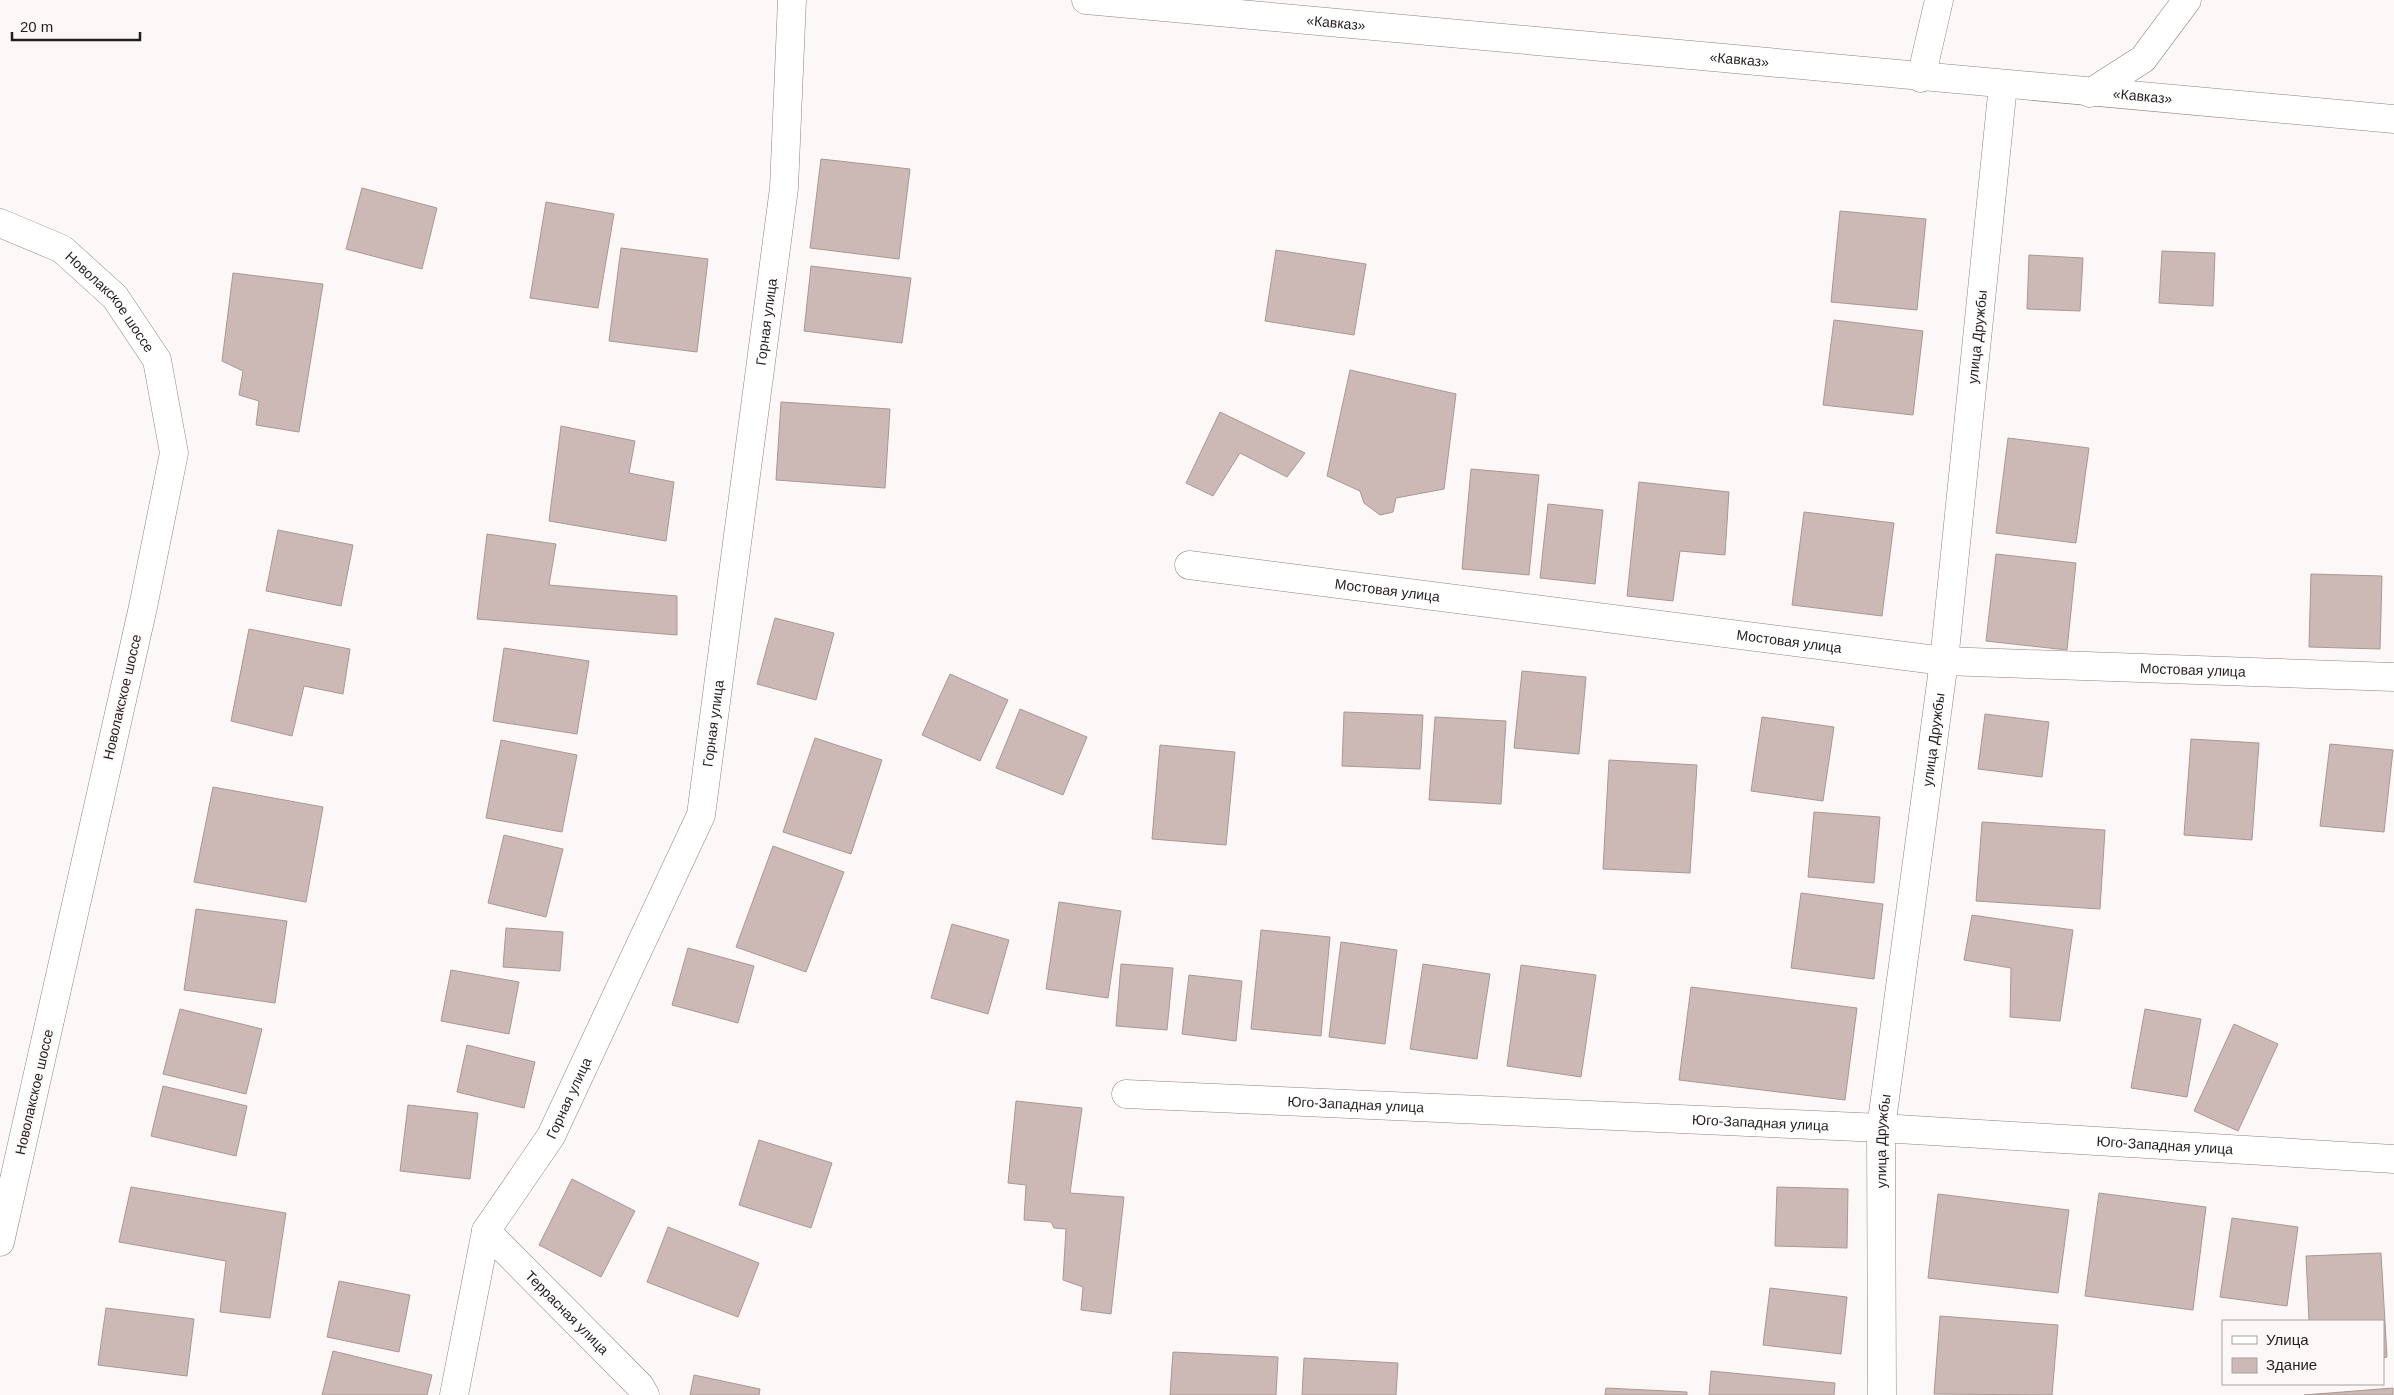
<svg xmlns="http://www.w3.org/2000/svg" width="2394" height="1395" font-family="Helvetica,sans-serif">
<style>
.building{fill:#ccb8b4;stroke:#aa9793}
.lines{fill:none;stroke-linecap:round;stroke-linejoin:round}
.street-casing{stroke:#92807c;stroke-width:29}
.secondary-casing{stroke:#92807c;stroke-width:29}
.highway-casing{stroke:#92807c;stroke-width:29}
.street{stroke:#fff;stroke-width:28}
.secondary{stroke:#fff;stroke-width:28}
.highway{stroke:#fff;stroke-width:28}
.labels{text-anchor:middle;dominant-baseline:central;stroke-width:4;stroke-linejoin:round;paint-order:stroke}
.street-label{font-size:14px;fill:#251d1c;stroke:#fdf8f8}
</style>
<rect width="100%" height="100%" fill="#fdf8f8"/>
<g class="building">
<polygon points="821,159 910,169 899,259 810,248"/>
<polygon points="362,188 437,208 422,269 346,249"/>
<polygon points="546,202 614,214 598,308 530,298"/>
<polygon points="1840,211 1926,219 1917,310 1831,302"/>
<polygon points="621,248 708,259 697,352 609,341"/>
<polygon points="1276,250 1366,264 1354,335 1265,321"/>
<polygon points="2162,251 2215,253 2213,306 2159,303"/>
<polygon points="2029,255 2083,258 2080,311 2027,309"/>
<polygon points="811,266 911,278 902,343 804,331"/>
<polygon points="233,273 323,284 299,432 256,425 259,401 239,395 243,371 222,361"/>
<polygon points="1834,320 1923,331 1913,415 1823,405"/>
<polygon points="1350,370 1456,394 1444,489 1396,498 1393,512 1380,515 1364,503 1360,491 1327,476"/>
<polygon points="781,402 890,409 885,488 776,480"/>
<polygon points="1220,412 1305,453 1287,477 1240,453 1213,496 1186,483"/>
<polygon points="561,426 635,441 629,473 674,482 666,541 549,521"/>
<polygon points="2008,438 2089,448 2076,543 1996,533"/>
<polygon points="1471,469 1539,475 1529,575 1462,569"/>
<polygon points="1639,482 1729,492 1725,555 1680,551 1673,601 1627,596"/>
<polygon points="1548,504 1603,510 1595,584 1540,578"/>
<polygon points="1804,512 1894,523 1882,616 1792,605"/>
<polygon points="278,530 353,545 341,606 266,591"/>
<polygon points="487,534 556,544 549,585 677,596 677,635 477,619"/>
<polygon points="1996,554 2076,563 2067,650 1986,641"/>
<polygon points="2311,574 2382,576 2380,649 2309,647"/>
<polygon points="775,618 834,633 816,700 757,684"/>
<polygon points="249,629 350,649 343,694 304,686 292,736 231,721"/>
<polygon points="504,648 589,661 577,734 493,721"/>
<polygon points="1522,671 1586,677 1579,754 1514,748"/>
<polygon points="950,674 1008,700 980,761 922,735"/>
<polygon points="1020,709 1087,737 1063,795 996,768"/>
<polygon points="1344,712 1423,715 1420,769 1342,766"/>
<polygon points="1985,714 2049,722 2042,777 1978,769"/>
<polygon points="1435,717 1506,721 1501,804 1429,800"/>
<polygon points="1762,717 1834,727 1823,801 1751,791"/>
<polygon points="815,738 882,760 851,854 783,832"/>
<polygon points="2191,739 2259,743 2252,840 2184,835"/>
<polygon points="501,740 577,755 562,832 486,818"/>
<polygon points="2330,744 2393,750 2384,832 2320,826"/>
<polygon points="1160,745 1235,752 1226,845 1152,839"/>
<polygon points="1609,760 1697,765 1690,873 1603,869"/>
<polygon points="213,787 323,807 306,902 194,882"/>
<polygon points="1814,812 1880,817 1874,883 1808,877"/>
<polygon points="1982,822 2105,830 2100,909 1976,901"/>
<polygon points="504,835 563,849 546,917 488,903"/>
<polygon points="773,846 844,872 806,972 736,947"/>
<polygon points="1801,893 1883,904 1874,979 1791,968"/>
<polygon points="1059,902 1121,911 1108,998 1046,989"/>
<polygon points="196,909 287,921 275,1003 184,990"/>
<polygon points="1972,915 2073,930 2060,1021 2010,1017 2011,968 1964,960"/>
<polygon points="952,924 1009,940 988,1014 931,998"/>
<polygon points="506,928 563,932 560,971 503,967"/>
<polygon points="1261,930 1330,937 1321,1036 1251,1029"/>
<polygon points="1341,942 1397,950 1385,1044 1329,1037"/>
<polygon points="688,948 754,966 738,1023 672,1005"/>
<polygon points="1121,964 1173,968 1167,1030 1116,1026"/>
<polygon points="1423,964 1490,974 1477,1059 1410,1049"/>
<polygon points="1521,965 1596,975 1581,1077 1507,1066"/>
<polygon points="451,970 519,982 509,1034 441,1021"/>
<polygon points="1189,975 1242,981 1236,1041 1182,1034"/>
<polygon points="1691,987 1857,1008 1845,1100 1679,1080"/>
<polygon points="180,1009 262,1029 246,1094 163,1074"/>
<polygon points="2145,1009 2201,1019 2187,1097 2131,1088"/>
<polygon points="2234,1024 2278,1044 2238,1131 2194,1111"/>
<polygon points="467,1045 535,1062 524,1108 457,1092"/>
<polygon points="163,1086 247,1106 236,1156 151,1136"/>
<polygon points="1016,1101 1082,1108 1070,1193 1124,1197 1111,1314 1081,1310 1083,1287 1063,1280 1066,1229 1054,1228 1051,1222 1024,1220 1026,1185 1008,1183"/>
<polygon points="408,1105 478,1113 470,1179 400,1171"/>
<polygon points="759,1140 832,1163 811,1228 739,1205"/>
<polygon points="572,1179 635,1211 601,1277 539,1245"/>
<polygon points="131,1187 286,1213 270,1318 220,1312 226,1261 119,1242"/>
<polygon points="1777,1187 1848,1189 1847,1248 1775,1246"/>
<polygon points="2099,1193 2206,1207 2193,1310 2085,1296"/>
<polygon points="1938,1194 2069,1210 2058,1293 1928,1278"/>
<polygon points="2232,1218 2298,1227 2287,1306 2220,1297"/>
<polygon points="668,1227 759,1263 738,1317 647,1282"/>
<polygon points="2381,1253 2387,1357 2383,1358 2383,1321 2309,1321 2306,1256"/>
<polygon points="339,1281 410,1295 399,1352 327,1337"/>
<polygon points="1770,1288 1847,1297 1841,1354 1763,1345"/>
<polygon points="106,1308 194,1319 187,1376 98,1365"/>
<polygon points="1940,1316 2058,1325 2052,1395 1934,1394"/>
<polygon points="333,1351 432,1375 427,1395 322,1395"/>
<polygon points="1173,1352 1278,1357 1276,1395 1170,1395"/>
<polygon points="1304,1358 1398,1363 1396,1395 1302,1395"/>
<polygon points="1711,1371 1835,1383 1834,1395 1709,1395"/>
<polygon points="694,1375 760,1389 759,1395 690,1395"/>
<polygon points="1606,1388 1687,1392 1687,1395 1605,1395"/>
<polygon points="2393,1388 2393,1395 2304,1395"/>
</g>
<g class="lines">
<g class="street-casing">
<g id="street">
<polyline points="1921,78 1939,0"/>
<polyline points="2090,93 2143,59 2187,0"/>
<path id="s1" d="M1189 565 1944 661 2394 677"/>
<path id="s2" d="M1126 1094 1881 1128 2394 1159"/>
<path id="s3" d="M486 1231 640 1386 645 1395"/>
<path id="s4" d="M454 1395 486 1231 551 1136 701 815 784 188 792 0"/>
<path id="s5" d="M1882 1395 1881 1128 1944 661 2003 85"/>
</g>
</g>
<g class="secondary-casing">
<g id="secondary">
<path id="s6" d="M0 223 62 249 115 297 157 360 174 453 143 607 0 1242"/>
</g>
</g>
<g class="highway-casing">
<g id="highway">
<path id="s7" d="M1086 0 2394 119"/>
</g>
</g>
<use href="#street" class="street"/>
<use href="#secondary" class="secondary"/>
<use href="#highway" class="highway"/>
</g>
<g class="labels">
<g class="street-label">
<text stroke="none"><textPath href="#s7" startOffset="251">«Кавказ»</textPath></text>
<text stroke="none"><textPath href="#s7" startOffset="656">«Кавказ»</textPath></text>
<text stroke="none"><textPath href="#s7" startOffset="1061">«Кавказ»</textPath></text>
<text stroke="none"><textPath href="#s6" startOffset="139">Новолакское шоссе</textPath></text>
<text stroke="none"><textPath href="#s4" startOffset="1134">Горная улица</textPath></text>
<text stroke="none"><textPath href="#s5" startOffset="1064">улица Дружбы</textPath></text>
<text stroke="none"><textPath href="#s1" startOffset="200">Мостовая улица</textPath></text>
<text stroke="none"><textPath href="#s1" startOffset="605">Мостовая улица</textPath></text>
<text stroke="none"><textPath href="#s1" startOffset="1010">Мостовая улица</textPath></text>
<text transform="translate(122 697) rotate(-77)">Новолакское шоссе</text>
<text stroke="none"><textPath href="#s4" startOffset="729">Горная улица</textPath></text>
<text stroke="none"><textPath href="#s5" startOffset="659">улица Дружбы</textPath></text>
<text transform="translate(34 1092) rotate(-77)">Новолакское шоссе</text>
<text stroke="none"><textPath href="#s4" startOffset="324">Горная улица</textPath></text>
<text stroke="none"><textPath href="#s2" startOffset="230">Юго-Западная улица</textPath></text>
<text stroke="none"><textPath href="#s2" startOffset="635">Юго-Западная улица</textPath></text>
<text stroke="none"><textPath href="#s5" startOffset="254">улица Дружбы</textPath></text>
<text stroke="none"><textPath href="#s2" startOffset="1040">Юго-Западная улица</textPath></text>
<text stroke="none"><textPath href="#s3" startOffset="115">Террасная улица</textPath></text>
</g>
</g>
<rect x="2222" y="1320" width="162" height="65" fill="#fdf8f8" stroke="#a7a0a0"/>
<rect x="2232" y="1336" width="25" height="8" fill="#ffffff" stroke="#a7a0a0"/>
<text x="2266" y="1345" font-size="15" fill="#251d1c">Улица</text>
<rect x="2232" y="1358" width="25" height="15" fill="#ccb8b4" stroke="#a7a0a0"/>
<text x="2266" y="1370" font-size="15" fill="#251d1c">Здание</text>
<path d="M12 32v8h128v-8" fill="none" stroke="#251d1c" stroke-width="2.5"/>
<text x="20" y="32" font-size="15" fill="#251d1c" stroke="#fdf8f8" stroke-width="4" paint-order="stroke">20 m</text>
</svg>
